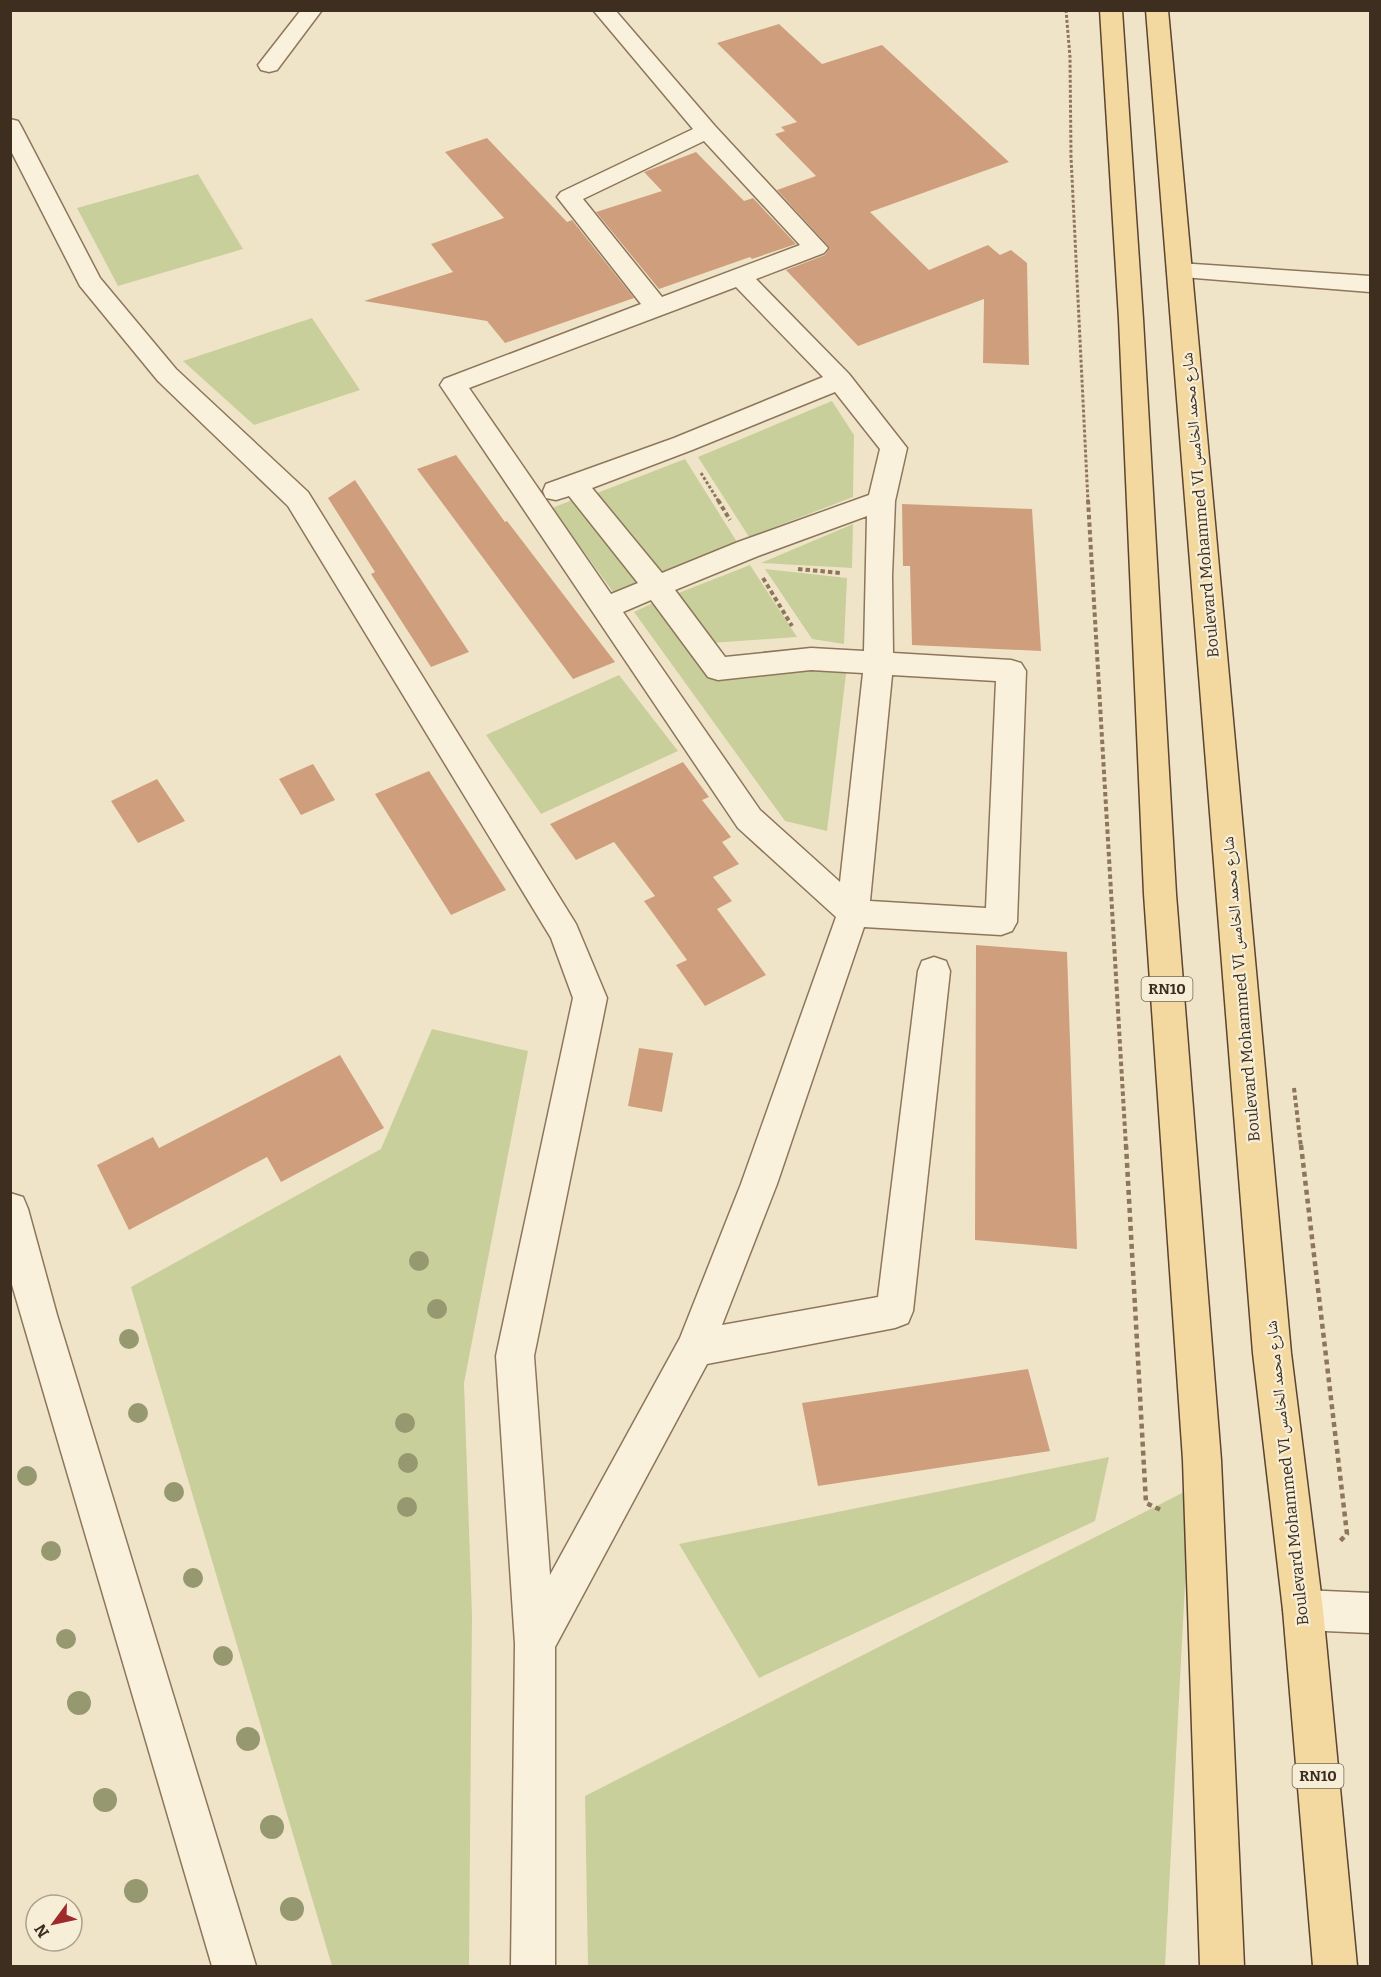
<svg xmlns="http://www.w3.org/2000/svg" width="1381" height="1977" font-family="Bitter,'Noto Naskh Arabic',serif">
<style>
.green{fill:#c9cf9b}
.building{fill:#cf9f7d}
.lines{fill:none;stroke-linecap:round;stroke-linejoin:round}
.minor-casing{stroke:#8d765c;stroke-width:3}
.major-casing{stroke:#5b4430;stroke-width:3}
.path-far2{stroke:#8d765c;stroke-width:3;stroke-dasharray:3 2;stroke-linecap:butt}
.path-far1{stroke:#8d765c;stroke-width:4;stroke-dasharray:4.5 3;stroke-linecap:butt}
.path{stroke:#8d765c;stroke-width:4.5;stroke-dasharray:5 4;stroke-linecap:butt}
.minor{fill:#faf1dc;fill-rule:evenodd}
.major{fill:#f3d9a0;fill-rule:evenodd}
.tree{fill:#96986f}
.labels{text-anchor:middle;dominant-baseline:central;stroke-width:4.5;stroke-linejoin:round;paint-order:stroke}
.shield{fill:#f7eed8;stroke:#756857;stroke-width:1.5}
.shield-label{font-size:15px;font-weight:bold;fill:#3d2e20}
.street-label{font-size:16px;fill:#3d2e20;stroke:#f7eed8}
</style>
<rect width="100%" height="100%" fill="#f0e4c8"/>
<g class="green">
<polygon points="198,174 243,249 118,286 77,208"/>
<polygon points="312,318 360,390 254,425 183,361"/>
<polygon points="832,401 854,435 853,497 749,537 698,457"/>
<polygon points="685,459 737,542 658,575 597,493"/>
<polygon points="575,499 637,582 613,592 552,508"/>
<polygon points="853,524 852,568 761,563"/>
<polygon points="750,565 797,637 711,643 676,594"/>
<polygon points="765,569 847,578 844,644 812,639"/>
<polygon points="655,602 712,679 847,666 827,831 785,821 634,612"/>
<polygon points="619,675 678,751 541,814 486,735"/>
<polygon points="432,1029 528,1051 464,1383 472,1615 469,1966 332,1966 131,1287 381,1149"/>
<polygon points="1109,1457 1095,1521 759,1678 679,1544"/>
<polygon points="1190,1489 1165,1966 588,1966 585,1796"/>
</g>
<g class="building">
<polygon points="779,24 822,64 882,45 1009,162 870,212 929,270 988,245 1000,255 1011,250 1027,263 1029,365 983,363 984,299 858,346 786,270 825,255 830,248 777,190 816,176 775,134 785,131 781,127 797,122 717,43"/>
<polygon points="487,138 567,222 572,220 634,298 505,343 487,321 364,301 453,272 431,244 504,218 445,152"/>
<polygon points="696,152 744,201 753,198 796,244 752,259 750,257 659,289 596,212 662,191 644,172"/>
<polygon points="456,455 505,522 507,521 615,662 573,679 417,469"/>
<polygon points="355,480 469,652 431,667 371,574 375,572 328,498"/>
<polygon points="902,504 1032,509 1041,651 912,645 910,566 903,566"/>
<polygon points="683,762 709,797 702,800 731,837 722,842 739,864 713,877 732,901 717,909 766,975 705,1006 676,965 687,960 644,901 655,896 614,842 576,860 550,824"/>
<polygon points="313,764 335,800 301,815 279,779"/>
<polygon points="429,771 506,890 451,915 375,794"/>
<polygon points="157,779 185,821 138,843 111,801"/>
<polygon points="976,945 1067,952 1077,1249 975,1240"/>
<polygon points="639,1048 673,1053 662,1112 628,1106"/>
<polygon points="340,1055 384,1128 281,1182 267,1157 129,1230 97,1165 153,1137 159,1148"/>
<polygon points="1028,1369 1050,1451 818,1486 802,1403"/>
</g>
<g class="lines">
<g class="minor-casing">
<g id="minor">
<polygon points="301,10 322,10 277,70 269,72 261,70 258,65"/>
<path d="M593 10H615L715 126 828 248 824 253 756 279 849 374 907 448 895 501 892 576 893 653 1011 660 1021 663 1026 671 1017 922 1012 931 1001 935 864 927 777 1184 722 1325 878 1297 918 971 922 961 934 957 946 961 950 971 913 1311 908 1323 895 1328 707 1364 555 1647V1966H511L515 1644 496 1356 573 998 551 938 288 506 158 381 80 286 10 149V119L18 121 21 126 100 278 176 369 308 492 576 924 607 998 534 1356 550 1575 680 1338 741 1184 836 917 738 828 440 385 444 379 641 304 557 197 561 192 693 129ZM704 141 800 245 662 297 583 199ZM736 287 823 377 674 438 546 484 543 491 546 498 556 500 569 496 638 583 611 594 469 388ZM835 392 880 449 869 495 738 542 662 573 592 488 692 450ZM867 516 864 651 811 648 725 657 675 590 758 556ZM651 600 708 677 718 680 811 670 863 673 840 882 760 810 623 612ZM892 675 996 681 986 908 870 901Z"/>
<polygon points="1179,263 1370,276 1370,292 1170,276 1167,271 1170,266"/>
<polygon points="10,1193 23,1197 28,1209 57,1315 256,1966 212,1966 10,1278"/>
<polygon points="1303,1590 1370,1593 1370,1633 1303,1630 1289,1624 1283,1610 1289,1596"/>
</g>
</g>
<g class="major-casing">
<g id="major">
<polygon points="1100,10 1122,10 1143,319 1176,894 1221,1460 1244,1966 1200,1966 1183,1460 1144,894 1119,319"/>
<polygon points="1146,10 1168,10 1291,1353 1323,1610 1357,1966 1313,1966 1283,1610 1253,1353"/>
</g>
</g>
<g class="path-far2">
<polyline points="1066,10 1070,57 1071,157 1088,502"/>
<polyline points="701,473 719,502"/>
</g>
<g class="path-far1">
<polyline points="718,500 730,520"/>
<polyline points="1088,500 1126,1147"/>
<polyline points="798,569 841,573"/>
<polyline points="763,578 792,626"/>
<polyline points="1294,1088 1301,1147"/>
</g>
<g class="path">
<polyline points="1126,1145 1146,1503 1161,1510"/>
<polyline points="1301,1145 1347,1534 1339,1542"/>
</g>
<use href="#minor" class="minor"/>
<use href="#major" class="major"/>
</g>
<g class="tree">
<circle cx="419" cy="1261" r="10"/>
<circle cx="437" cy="1309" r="10"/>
<circle cx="129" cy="1339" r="10"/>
<circle cx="138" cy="1413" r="10"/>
<circle cx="405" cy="1423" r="10"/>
<circle cx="408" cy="1463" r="10"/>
<circle cx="27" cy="1476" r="10"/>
<circle cx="174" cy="1492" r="10"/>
<circle cx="407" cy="1507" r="10"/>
<circle cx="51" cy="1551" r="10"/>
<circle cx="193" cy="1578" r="10"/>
<circle cx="66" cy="1639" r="10"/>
<circle cx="223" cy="1656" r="10"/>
<circle cx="79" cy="1703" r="12"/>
<circle cx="248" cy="1739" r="12"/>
<circle cx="105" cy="1800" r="12"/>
<circle cx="272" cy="1827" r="12"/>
<circle cx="136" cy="1891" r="12"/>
<circle cx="292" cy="1909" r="12"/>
</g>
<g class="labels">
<g class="shield">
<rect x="1141.5" y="977" width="51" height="24" rx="4.5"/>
<rect x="1292.5" y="1764" width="51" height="24" rx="4.5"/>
</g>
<g class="shield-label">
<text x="1167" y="989">RN10</text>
<text x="1318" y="1776">RN10</text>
</g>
<g class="street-label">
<text transform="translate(1200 505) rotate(-95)">Boulevard Mohammed VI شارع محمد الخامس</text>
<text transform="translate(1241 989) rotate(-95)">Boulevard Mohammed VI شارع محمد الخامس</text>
<text transform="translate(1287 1473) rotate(-96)">Boulevard Mohammed VI شارع محمد الخامس</text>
</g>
</g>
<rect width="1381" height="1977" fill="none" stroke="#3d2e20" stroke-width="24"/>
<g transform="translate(54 1923) rotate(237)"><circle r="28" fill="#f7eed8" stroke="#ada18e" stroke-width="1.5"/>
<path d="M0-4.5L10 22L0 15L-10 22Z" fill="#9e2a2b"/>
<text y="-9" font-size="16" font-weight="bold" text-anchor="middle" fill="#3d2e20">N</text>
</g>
</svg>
